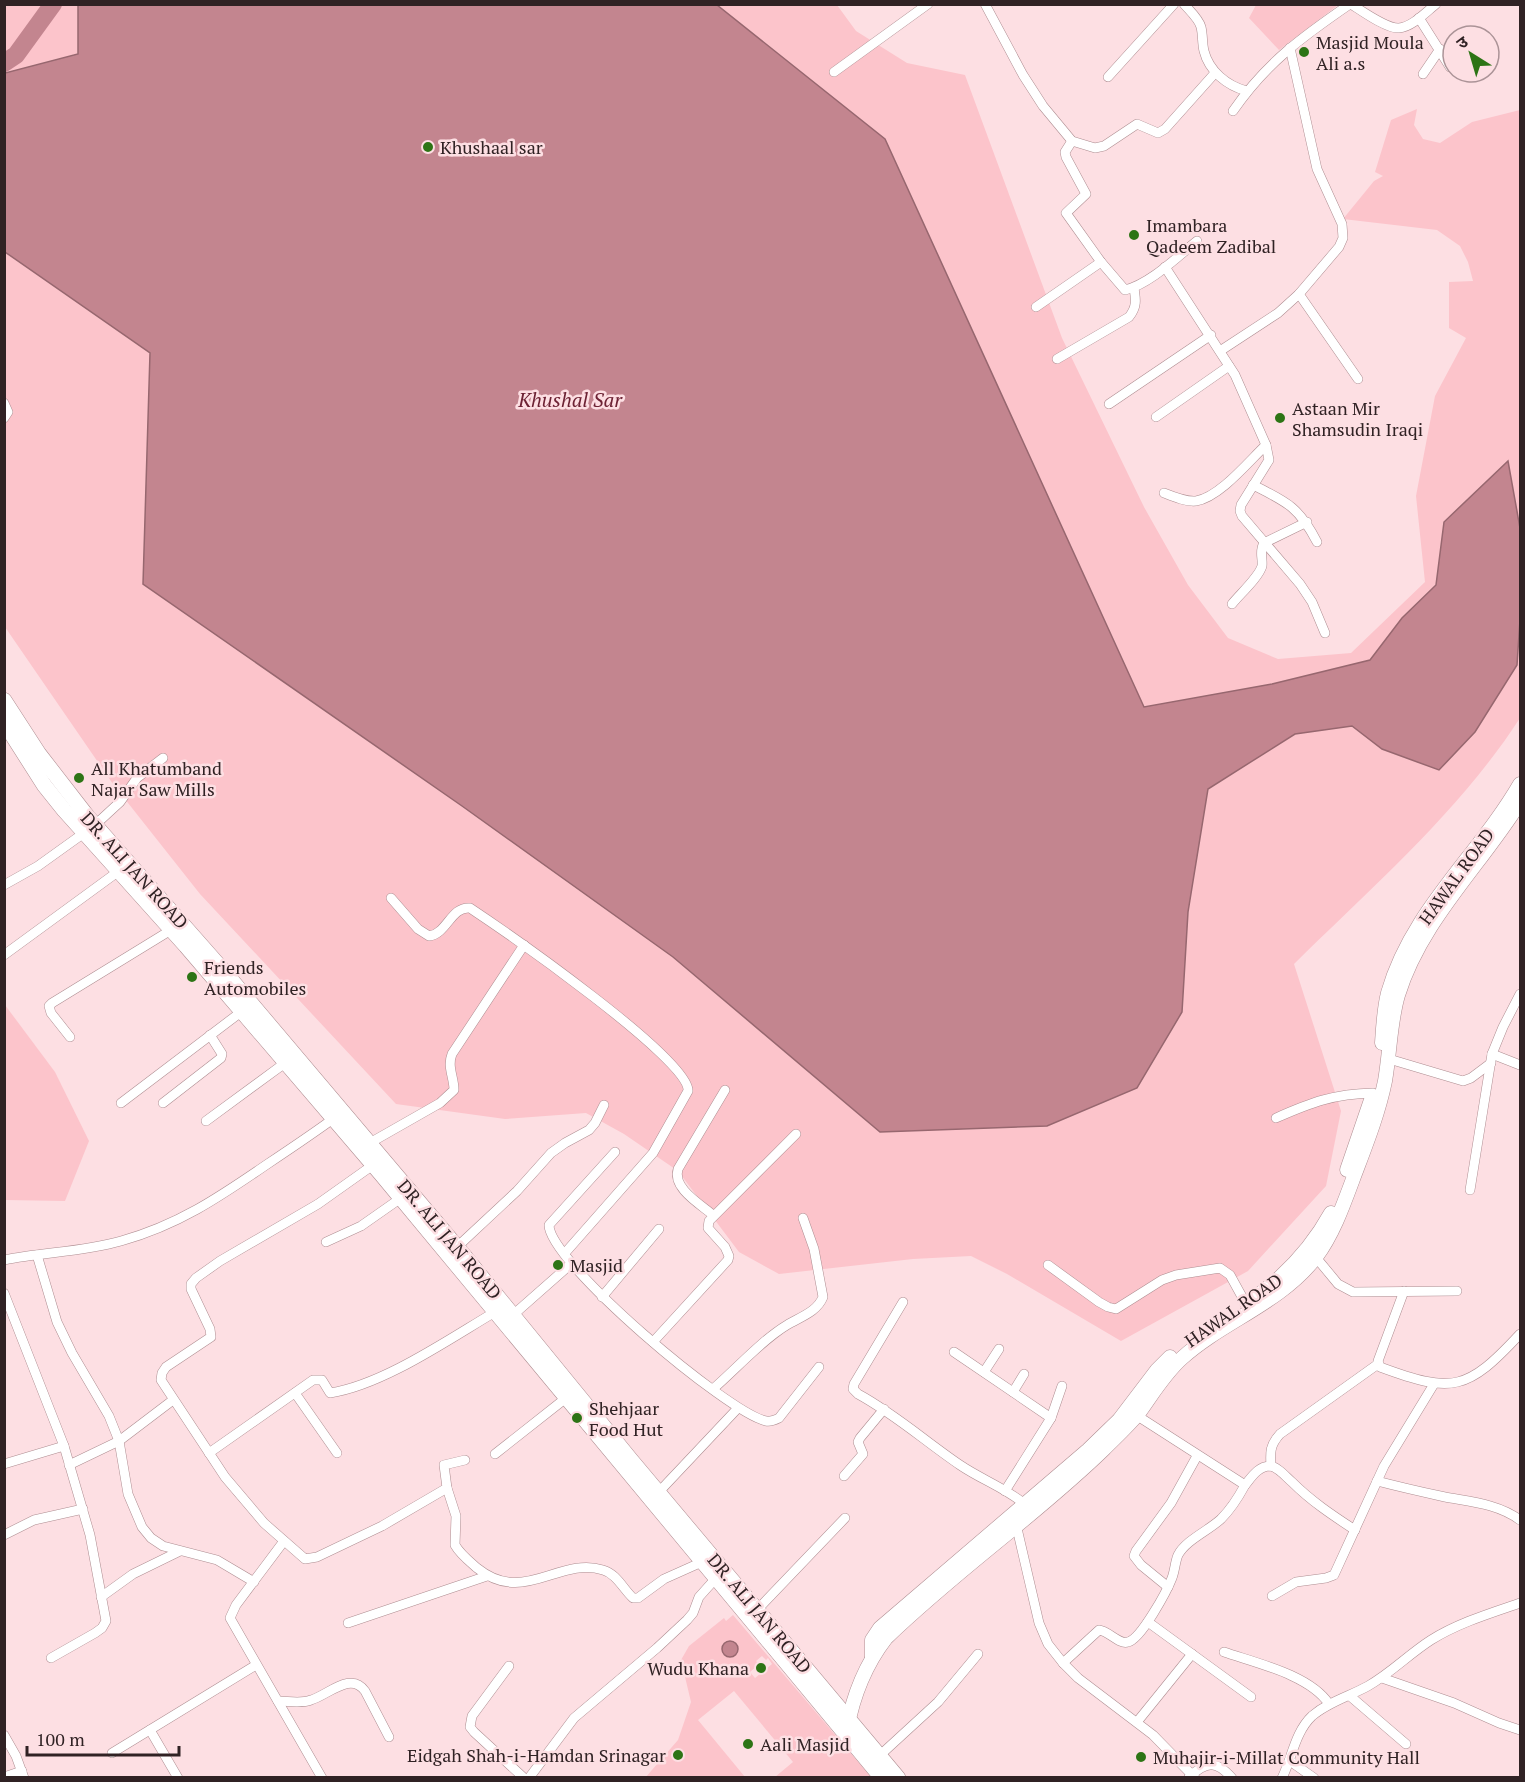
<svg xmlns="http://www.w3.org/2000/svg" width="1525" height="1782" font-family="'PT Serif','Noto Sans Devanagari',serif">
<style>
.green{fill:#fcc4cb;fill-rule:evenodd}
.water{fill:#c3858f;stroke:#97676f;stroke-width:1.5}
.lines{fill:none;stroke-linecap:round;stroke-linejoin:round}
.river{stroke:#c3858f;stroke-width:18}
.minor-casing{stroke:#ae8d91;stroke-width:10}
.secondary-casing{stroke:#ae8d91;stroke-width:15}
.primary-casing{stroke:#ae8d91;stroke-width:16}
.minor{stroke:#fff;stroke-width:9}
.secondary{stroke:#fff;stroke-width:14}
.primary{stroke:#fff;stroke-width:15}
.poi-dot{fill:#2d7415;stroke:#fddfe3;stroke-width:2}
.labels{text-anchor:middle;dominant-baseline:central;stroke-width:5;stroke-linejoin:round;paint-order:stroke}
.poi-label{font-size:18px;fill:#302224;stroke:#fddfe3;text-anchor:start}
.street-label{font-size:18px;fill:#302224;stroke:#fddfe3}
.water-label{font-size:20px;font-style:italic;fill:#6d2234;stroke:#fddfe3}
</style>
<rect width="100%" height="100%" fill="#fddfe3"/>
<g class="green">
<path d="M4 5H837L856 31 907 63 965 75 1062 338 1144 507 1188 585 1228 638 1278 659 1351 653 1425 582 1416 496 1435 396 1466 338 1449 328V282L1473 281 1468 262 1460 246 1437 230 1343 219 1374 181 1383 176 1375 172 1391 120 1417 109 1414 125 1423 139 1440 143 1472 122 1520 110V718C1459 812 1373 886 1294 964L1341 1111 1326 1186 1248 1271 1121 1341 1007 1274 971 1256 913 1259 779 1274 739 1252 678 1171 624 1134 586 1113 505 1119 396 1104 200 894 113 784 5 627Z"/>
<polygon points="1256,5 1256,4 1338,5 1279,50 1249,18"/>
<polygon points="5,1005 55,1072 89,1141 65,1201 5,1200"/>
<path d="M733 1615 871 1777H775L793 1762 734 1691 698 1720 745 1777 645 1778 678 1740 691 1702 681 1660 689 1646 724 1618 726 1621ZM762 1656 766 1660 768 1658 772 1664 755 1678 750 1672 759 1664 756 1661Z"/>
</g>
<g class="water">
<polygon points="78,5 717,5 885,139 1144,707 1272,684 1370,660 1402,618 1436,585 1444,522 1508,461 1520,528 1520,620 1517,665 1475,732 1439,770 1382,749 1352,726 1295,734 1208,789 1188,912 1182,1012 1137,1088 1047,1126 880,1132 673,957 462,806 143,584 150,353 5,252 5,73 78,54"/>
<circle cx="730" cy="1649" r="8"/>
</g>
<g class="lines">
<polyline class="river" points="4,63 16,55 53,4"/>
<g class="minor-casing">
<g id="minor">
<polyline points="985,4 1023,75 1043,106 1072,141 1095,148 1104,146 1137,124 1158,133 1165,129 1215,73"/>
<path d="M1184 4C1190 11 1199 19 1201 27 1203 35 1202 43 1204 51 1209 71 1227 86 1247 91"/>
<path d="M1351 4C1362 11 1387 29 1399 28 1412 27 1426 12 1436 4"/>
<polyline points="1419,18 1450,67"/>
<polyline points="834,72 928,4"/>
<polyline points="1423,74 1440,49"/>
<polyline points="1108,77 1174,4"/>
<path d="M1233 111C1266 63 1302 37 1350 4"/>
<path d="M1072 141 1065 152 1066 157 1086 194 1066 213 1101 262 1125 290C1150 284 1177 257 1197 241"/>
<polyline points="1165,267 1235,375 1266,445 1269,460 1241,505 1240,511 1242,516 1300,584 1312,602 1325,633"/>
<polyline points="1299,294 1358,379"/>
<polyline points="1036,307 1101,262"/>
<polyline points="1220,351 1278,313 1299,294 1339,247 1343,238 1342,224 1317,169 1290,48"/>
<path d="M1057 359 1129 317C1137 307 1136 300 1134 288"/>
<polyline points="4,403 8,412 4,418"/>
<polyline points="1109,404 1211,335"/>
<polyline points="1156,417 1229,366"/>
<path d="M1253 485C1287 502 1299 507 1317 542"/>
<path d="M1164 493C1174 497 1186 502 1196 501 1220 497 1249 461 1266 445"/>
<path d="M1232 604C1239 595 1259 577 1262 566 1263 558 1259 551 1264 543L1307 522"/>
<polyline points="95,825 120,802 137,778 163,758"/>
<polyline points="4,885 38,866 84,833"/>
<path d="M391 898 418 929 429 936C447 934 451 906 470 908 503 930 691 1060 688 1091L653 1153 565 1253"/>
<polyline points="4,955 123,868"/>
<polyline points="70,1037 51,1013 49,1006 52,1003 171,930"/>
<polyline points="1492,1054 1520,1065"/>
<polyline points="1389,1059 1463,1081 1471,1078 1491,1063"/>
<polyline points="121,1103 241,1012"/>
<polyline points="163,1103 221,1058 222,1054 210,1035"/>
<path d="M1276 1118C1312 1102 1334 1094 1373 1093"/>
<polyline points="206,1121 285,1063"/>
<path d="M368 1144 440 1103 454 1090C454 1077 447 1067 452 1054L524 945"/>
<path d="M615 1152 549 1225C549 1262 728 1413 766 1421 771 1422 775 1420 779 1418L819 1367"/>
<polyline points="373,1165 318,1204 220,1261 196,1278 191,1284 191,1289 210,1329 211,1337 166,1367 162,1373 161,1380 225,1477 264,1523 305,1559 317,1557 382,1526 447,1488 444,1465 465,1460"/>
<polyline points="1470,1190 1492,1054 1503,1027 1520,994"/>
<path d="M713 1215C700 1204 672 1188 678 1169L725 1090"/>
<polyline points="326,1242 361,1226 401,1198"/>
<polyline points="457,1247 517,1191 551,1153 565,1143 589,1130 595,1123 604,1105"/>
<polyline points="37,1255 57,1322 72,1353 109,1416 119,1441 128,1494 142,1527 151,1538 163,1546 217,1560 254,1582"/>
<polyline points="1314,1255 1338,1284 1353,1292 1457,1291"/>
<path d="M4 1260C43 1252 83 1252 121 1241 178 1225 218 1198 266 1165 290 1149 314 1133 337 1116"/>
<polyline points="1048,1265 1099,1302 1108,1307 1116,1309 1162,1280 1176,1275 1220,1268 1230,1275 1246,1304"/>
<path d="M1404 1291 1378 1361 1380 1367C1453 1394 1467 1391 1520 1334"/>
<polyline points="4,1293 64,1446 90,1535 106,1621 102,1628 95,1633 51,1658"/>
<polyline points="602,1297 659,1229"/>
<path d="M903 1302 854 1384 853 1389 858 1394C895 1414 926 1442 960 1465 982 1480 1008 1489 1027 1506"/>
<polyline points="513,1315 572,1263"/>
<polyline points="653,1342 728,1260 729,1256 725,1247 708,1228 709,1221 796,1134"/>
<polyline points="954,1352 1051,1418"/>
<polyline points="984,1372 999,1349"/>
<path d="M713 1389C735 1370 762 1340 787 1325 800 1317 817 1312 823 1297L814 1249 803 1218"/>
<polyline points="1013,1392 1024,1374"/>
<polyline points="295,1393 337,1453"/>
<path d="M1136 1415 1245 1485C1251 1478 1258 1466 1270 1466 1278 1467 1286 1477 1292 1482 1311 1501 1332 1515 1355 1530"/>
<path d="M209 1453 313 1380H322L330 1393C383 1385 449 1339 495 1312"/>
<polyline points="495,1454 566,1398"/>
<polyline points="4,1464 64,1446"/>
<polyline points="69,1465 119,1441 173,1400"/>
<path d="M1271 1466C1270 1452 1270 1445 1280 1434L1378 1364"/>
<polyline points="844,1476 863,1454 858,1442 860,1438 884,1409"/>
<path d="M1377 1481C1400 1487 1422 1492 1445 1497 1472 1502 1498 1504 1520 1520"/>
<path d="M447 1488 456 1516 455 1545C460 1554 469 1561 477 1568 524 1606 559 1556 603 1570 617 1574 623 1589 633 1598H638L664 1579 702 1562"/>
<polyline points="1005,1491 1051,1418 1062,1386"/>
<polyline points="655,1496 738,1408"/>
<polyline points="1016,1524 1039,1623 1048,1644 1063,1663 1078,1678 1153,1735 1195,1778"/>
<polyline points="4,1535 34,1520 83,1509"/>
<polyline points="284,1541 236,1605 230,1618 322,1778"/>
<polyline points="1168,1587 1141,1565 1134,1556 1136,1551 1171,1503 1197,1456"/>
<polyline points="1272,1596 1296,1582 1326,1578 1334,1575 1384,1466 1434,1384"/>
<polyline points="101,1597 133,1574 180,1551"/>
<polyline points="757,1610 845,1518"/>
<polyline points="1148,1622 1251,1697"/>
<polyline points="348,1623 487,1576"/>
<path d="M1224 1652C1256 1663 1310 1675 1329 1704"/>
<path d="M1063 1663 1099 1630C1109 1631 1119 1645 1128 1642 1141 1639 1167 1591 1172 1578 1175 1570 1175 1562 1178 1555 1186 1540 1208 1531 1221 1519 1231 1509 1238 1498 1245 1485"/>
<polyline points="509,1666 472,1716 470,1727 474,1732 524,1778"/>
<polyline points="1382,1678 1454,1703 1499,1723 1520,1730"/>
<polyline points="1350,1696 1406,1744"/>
<path d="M278 1701C288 1701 301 1704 311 1700 328 1695 351 1671 365 1691L389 1737"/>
<polyline points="1137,1722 1192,1654"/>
<polyline points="150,1730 178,1778"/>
<polyline points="4,1735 16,1756 24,1778"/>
<polyline points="112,1753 256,1665"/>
<polyline points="877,1758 938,1702 978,1654"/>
<polyline points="1290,1761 1314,1778"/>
<polyline points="4,1777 22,1771"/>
<path d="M1189 1777C1207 1761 1216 1760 1232 1778"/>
<polyline points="529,1778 574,1718 657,1648 687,1620 693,1613 699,1597 716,1578"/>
<path d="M1282 1778C1292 1758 1295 1732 1312 1716 1328 1702 1350 1696 1368 1686 1391 1673 1409 1654 1431 1640 1458 1623 1491 1613 1520 1603"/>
</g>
</g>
<g class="secondary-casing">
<g id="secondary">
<path d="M1382 1043C1383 1026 1384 1009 1388 993 1411 911 1479 855 1520 784"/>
<polyline points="1347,1170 1371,1100"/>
<path d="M1247 1303C1283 1279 1310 1251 1331 1213"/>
<polyline points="872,1657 872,1640 880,1628 1088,1450 1119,1420 1157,1370 1170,1357"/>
<path d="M847 1729C853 1696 866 1664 886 1638 955 1571 1035 1516 1104 1449 1115 1438 1128 1426 1138 1414 1152 1395 1164 1374 1182 1358 1223 1321 1281 1303 1316 1257 1333 1234 1343 1206 1353 1179 1365 1147 1378 1115 1385 1081 1390 1052 1390 1022 1398 995 1421 921 1480 866 1520 802"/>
</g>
</g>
<g class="primary-casing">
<g id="primary">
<polyline points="4,700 39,754 87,816 222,969 457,1247 631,1460 898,1778"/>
<polyline points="4,722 44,785 64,810 186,946 381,1174 882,1778"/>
</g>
</g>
<use href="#minor" class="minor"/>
<use href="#secondary" class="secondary"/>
<use href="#primary" class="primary"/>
</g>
<g class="poi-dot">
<circle cx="1304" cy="52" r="6"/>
<circle cx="428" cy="147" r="6"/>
<circle cx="1134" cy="235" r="6"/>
<circle cx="1280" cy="418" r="6"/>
<circle cx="79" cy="778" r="6"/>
<circle cx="192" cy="977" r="6"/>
<circle cx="558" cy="1265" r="6"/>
<circle cx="577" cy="1418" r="6"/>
<circle cx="761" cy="1668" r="6"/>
<circle cx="748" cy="1744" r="6"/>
<circle cx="678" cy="1755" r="6"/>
<circle cx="1141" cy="1757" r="6"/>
</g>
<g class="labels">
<g class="poi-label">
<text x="1316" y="42">Masjid Moula<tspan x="1316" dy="21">Ali a.s</tspan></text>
<text x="440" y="147">Khushaal sar</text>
<text x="1146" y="225">Imambara<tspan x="1146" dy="21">Qadeem Zadibal</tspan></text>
<text x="1292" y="408">Astaan Mir<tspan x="1292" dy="21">Shamsudin Iraqi</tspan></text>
<text x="91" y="768">All Khatumband<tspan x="91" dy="21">Najar Saw Mills</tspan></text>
<text x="204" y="967">Friends<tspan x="204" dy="21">Automobiles</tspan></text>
<text x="570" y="1265">Masjid</text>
<text x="589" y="1408">Shehjaar<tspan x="589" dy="21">Food Hut</tspan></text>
<text x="749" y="1668" text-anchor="end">Wudu Khana</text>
<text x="760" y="1744">Aali Masjid</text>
<text x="666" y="1755" text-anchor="end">Eidgah Shah-i-Hamdan Srinagar</text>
<text x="1153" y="1757">Muhajir-i-Millat Community Hall</text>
</g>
<g class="street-label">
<text transform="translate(135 870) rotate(48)">DR. ALI JAN ROAD</text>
<text transform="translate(1456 876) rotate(-54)">HAWAL ROAD</text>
<text transform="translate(450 1239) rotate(50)">DR. ALI JAN ROAD</text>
<text transform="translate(1233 1310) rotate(-35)">HAWAL ROAD</text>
<text transform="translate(760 1613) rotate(50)">DR. ALI JAN ROAD</text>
</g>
<g class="water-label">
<text x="570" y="399">Khushal Sar</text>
</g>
</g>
<rect width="1525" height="1782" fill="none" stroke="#302224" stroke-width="12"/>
<g transform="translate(1471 54) rotate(323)"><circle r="28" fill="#fddfe3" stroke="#ab9397" stroke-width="1.5"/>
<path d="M0-4.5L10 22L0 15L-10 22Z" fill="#2d7415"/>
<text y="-9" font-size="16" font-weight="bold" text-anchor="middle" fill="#302224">उ</text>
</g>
<path d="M27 1746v9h152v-9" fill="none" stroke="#302224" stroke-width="3"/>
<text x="36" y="1746" font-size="18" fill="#302224" stroke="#fddfe3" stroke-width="4.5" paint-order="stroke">100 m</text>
</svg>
